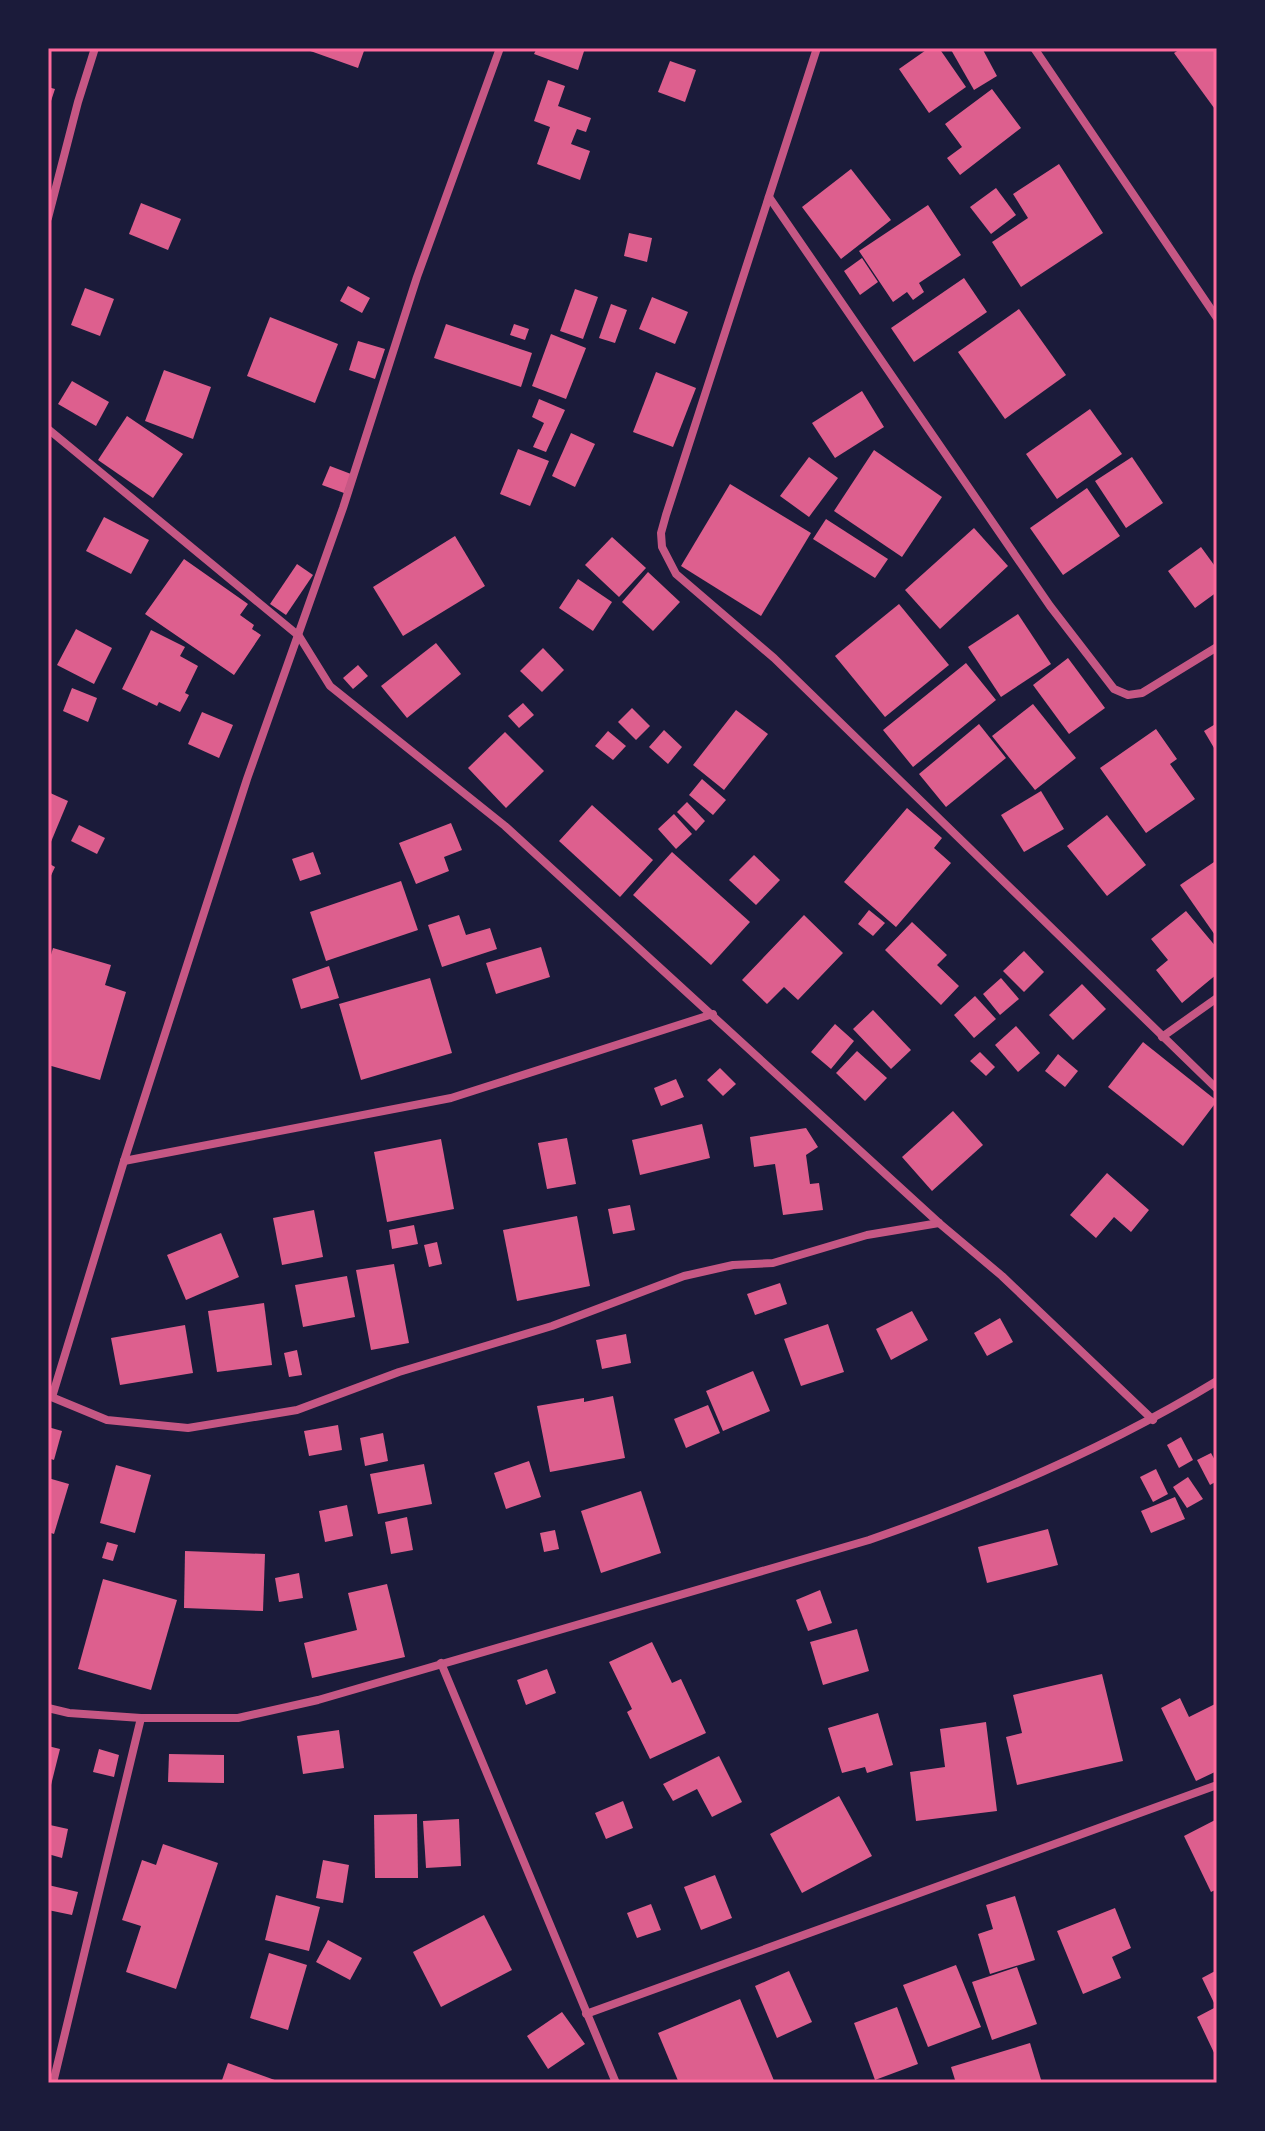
<svg xmlns="http://www.w3.org/2000/svg" width="1265" height="2131" font-family="Cabin,sans-serif">
<style>
.building{fill:#dd5f8e}
.lines{fill:none;stroke-linecap:round;stroke-linejoin:round}
.minor{stroke:#c65784;stroke-width:8}
.neatline{fill:none;stroke:#ff6b9d;stroke-width:3}
</style>
<rect width="100%" height="100%" fill="#1b1b3a"/>
<g class="building">
<polygon points="302,48 365,48 358,68"/>
<polygon points="537,48 585,48 578,70 534,54"/>
<polygon points="929,48 939,48 966,87 929,113 899,69"/>
<polygon points="950,48 982,48 997,76 974,90"/>
<polygon points="1182,48 1217,48 1217,112 1174,53"/>
<polygon points="670,61 696,70 685,102 658,92"/>
<polygon points="548,80 565,86 558,106 591,118 586,132 577,129 571,144 590,151 580,180 537,164 550,127 534,121"/>
<polygon points="48,87 55,89 49,107 48,107"/>
<polygon points="992,89 1021,128 960,175 947,158 962,147 945,124"/>
<polygon points="1059,164 1103,233 1021,287 992,242 1028,218 1013,194"/>
<polygon points="851,169 891,220 841,259 802,207"/>
<polygon points="996,188 1016,215 991,234 970,207"/>
<polygon points="141,203 181,219 168,250 129,234"/>
<polygon points="928,205 961,255 919,283 924,292 913,300 907,292 893,302 859,251"/>
<polygon points="629,233 652,238 647,262 624,256"/>
<polygon points="862,258 878,282 860,295 844,271"/>
<polygon points="964,278 987,312 914,362 891,328"/>
<polygon points="348,286 370,298 362,313 340,301"/>
<polygon points="85,288 114,299 100,336 71,325"/>
<polygon points="575,289 598,297 583,339 560,331"/>
<polygon points="652,297 688,312 675,344 639,329"/>
<polygon points="611,304 627,310 615,343 599,338"/>
<polygon points="1019,309 1066,375 1005,419 958,352"/>
<polygon points="270,317 338,344 315,403 247,376"/>
<polygon points="446,324 532,353 521,387 434,358"/>
<polygon points="514,324 529,329 525,340 510,335"/>
<polygon points="551,334 586,348 566,399 532,386"/>
<polygon points="358,341 385,349 375,379 349,370"/>
<polygon points="164,370 211,387 193,439 145,421"/>
<polygon points="656,372 696,388 673,447 633,432"/>
<polygon points="72,381 109,402 96,426 58,404"/>
<polygon points="862,391 884,427 835,458 812,423"/>
<polygon points="539,399 565,410 546,452 533,447 544,423 532,417"/>
<polygon points="1090,409 1122,454 1057,499 1026,454"/>
<polygon points="127,416 183,454 153,498 98,460"/>
<polygon points="571,433 595,444 575,487 552,476"/>
<polygon points="518,449 549,461 530,506 500,494"/>
<polygon points="874,450 942,497 902,557 834,511"/>
<polygon points="809,457 838,478 809,517 780,496"/>
<polygon points="1132,457 1163,503 1126,528 1095,481"/>
<polygon points="330,466 351,474 344,493 322,485"/>
<polygon points="730,484 811,533 761,616 681,566"/>
<polygon points="1087,488 1120,536 1063,575 1030,528"/>
<polygon points="104,517 149,540 131,574 86,551"/>
<polygon points="826,519 888,559 875,578 813,539"/>
<polygon points="974,528 1008,566 940,629 905,590"/>
<polygon points="455,536 485,586 403,636 373,587"/>
<polygon points="612,537 646,568 619,597 585,565"/>
<polygon points="1201,547 1217,569 1217,592 1195,608 1168,571"/>
<polygon points="184,559 248,604 240,615 254,625 252,629 261,635 234,675 145,614"/>
<polygon points="297,564 313,575 286,615 270,604"/>
<polygon points="648,572 680,602 653,631 622,602"/>
<polygon points="578,579 612,602 593,631 559,608"/>
<polygon points="899,604 949,665 885,717 835,656"/>
<polygon points="1018,614 1051,664 1001,697 968,647"/>
<polygon points="76,629 112,648 94,684 57,665"/>
<polygon points="151,630 185,647 180,656 198,666 185,693 189,695 180,712 159,702 157,706 122,689"/>
<polygon points="436,643 461,674 407,718 381,686"/>
<polygon points="543,648 564,670 542,692 520,671"/>
<polygon points="1068,658 1105,708 1069,734 1033,685"/>
<polygon points="966,663 996,700 913,767 883,730"/>
<polygon points="358,665 368,676 353,689 343,678"/>
<polygon points="72,688 97,698 88,722 63,711"/>
<polygon points="523,703 534,715 519,728 508,716"/>
<polygon points="1033,704 1076,758 1035,790 992,736"/>
<polygon points="632,708 650,726 636,740 618,722"/>
<polygon points="736,710 768,734 724,790 693,765"/>
<polygon points="202,712 233,725 219,758 188,744"/>
<polygon points="1217,723 1217,753 1204,731"/>
<polygon points="979,724 1006,758 946,807 919,774"/>
<polygon points="1156,729 1177,759 1170,764 1195,799 1146,833 1100,768"/>
<polygon points="664,730 682,747 668,764 649,747"/>
<polygon points="608,731 626,746 613,760 595,746"/>
<polygon points="505,732 544,771 506,808 468,768"/>
<polygon points="702,779 726,800 713,815 689,795"/>
<polygon points="1041,791 1064,829 1024,852 1001,815"/>
<polygon points="48,792 68,801 48,849"/>
<polygon points="687,802 705,821 696,831 677,812"/>
<polygon points="592,805 653,860 620,897 559,841"/>
<polygon points="907,808 942,838 934,848 951,863 896,927 844,882"/>
<polygon points="674,814 692,834 676,849 658,829"/>
<polygon points="1107,815 1146,865 1107,896 1067,846"/>
<polygon points="451,823 462,850 444,857 449,871 416,884 399,843"/>
<polygon points="79,825 105,838 97,854 71,841"/>
<polygon points="313,852 321,874 300,881 292,859"/>
<polygon points="672,852 750,922 711,965 633,895"/>
<polygon points="754,855 780,880 756,905 729,880"/>
<polygon points="1217,860 1217,938 1180,885"/>
<polygon points="48,863 55,867 48,882"/>
<polygon points="401,881 418,930 326,961 310,912"/>
<polygon points="869,910 885,923 873,936 858,924"/>
<polygon points="1186,911 1217,948 1217,974 1182,1003 1156,970 1168,960 1151,939"/>
<polygon points="459,915 466,935 490,928 497,949 442,967 428,925"/>
<polygon points="804,915 843,953 798,1000 784,987 767,1004 742,980"/>
<polygon points="912,922 947,955 937,965 959,986 941,1005 885,950"/>
<polygon points="541,947 550,977 496,994 486,963"/>
<polygon points="53,948 111,965 105,985 126,992 100,1080 48,1065 48,965"/>
<polygon points="1024,951 1044,972 1024,992 1003,971"/>
<polygon points="329,966 339,998 301,1009 292,979"/>
<polygon points="430,978 452,1053 361,1080 339,1004"/>
<polygon points="1001,978 1019,999 1000,1015 983,994"/>
<polygon points="1082,984 1106,1009 1073,1040 1049,1015"/>
<polygon points="975,996 996,1019 974,1038 954,1015"/>
<polygon points="873,1010 911,1050 891,1069 853,1029"/>
<polygon points="835,1024 854,1041 831,1069 811,1052"/>
<polygon points="1016,1026 1040,1053 1018,1072 995,1045"/>
<polygon points="1143,1042 1217,1101 1183,1146 1108,1087"/>
<polygon points="857,1051 887,1078 865,1101 836,1073"/>
<polygon points="980,1052 995,1067 986,1076 970,1061"/>
<polygon points="1058,1054 1078,1071 1065,1087 1045,1071"/>
<polygon points="720,1068 736,1084 723,1096 707,1080"/>
<polygon points="676,1079 684,1097 661,1106 654,1088"/>
<polygon points="953,1111 983,1145 932,1191 902,1157"/>
<polygon points="702,1124 710,1158 640,1175 632,1140"/>
<polygon points="806,1128 818,1147 806,1155 810,1184 819,1183 823,1210 783,1215 775,1164 754,1167 750,1137"/>
<polygon points="567,1138 576,1184 547,1189 538,1143"/>
<polygon points="441,1139 454,1209 387,1222 374,1152"/>
<polygon points="1107,1173 1149,1210 1131,1232 1114,1217 1096,1238 1070,1215"/>
<polygon points="630,1205 635,1230 613,1234 608,1209"/>
<polygon points="314,1210 323,1257 282,1265 273,1218"/>
<polygon points="577,1216 590,1286 517,1301 503,1230"/>
<polygon points="414,1225 418,1244 392,1249 389,1230"/>
<polygon points="221,1233 239,1277 186,1300 167,1255"/>
<polygon points="437,1242 442,1264 429,1267 424,1245"/>
<polygon points="394,1264 409,1343 371,1350 356,1270"/>
<polygon points="347,1276 355,1317 303,1327 295,1285"/>
<polygon points="780,1283 787,1304 755,1315 747,1294"/>
<polygon points="264,1303 272,1365 217,1372 208,1311"/>
<polygon points="912,1311 928,1340 891,1360 876,1329"/>
<polygon points="1000,1318 1013,1342 987,1356 974,1333"/>
<polygon points="828,1324 844,1372 801,1386 784,1339"/>
<polygon points="185,1325 193,1373 120,1385 111,1338"/>
<polygon points="626,1334 631,1363 602,1369 596,1340"/>
<polygon points="297,1350 302,1375 289,1377 284,1353"/>
<polygon points="753,1371 770,1411 723,1431 706,1391"/>
<polygon points="613,1396 625,1458 550,1472 537,1406 584,1398 584,1402"/>
<polygon points="708,1405 720,1433 686,1448 674,1419"/>
<polygon points="338,1425 342,1450 309,1456 304,1431"/>
<polygon points="48,1427 62,1431 54,1460 48,1458"/>
<polygon points="383,1433 388,1461 365,1466 360,1438"/>
<polygon points="1181,1437 1193,1460 1179,1468 1167,1445"/>
<polygon points="1211,1453 1217,1464 1217,1481 1210,1485 1197,1460"/>
<polygon points="529,1461 541,1497 506,1509 494,1473"/>
<polygon points="424,1464 432,1504 378,1514 370,1474"/>
<polygon points="116,1465 151,1475 135,1533 100,1523"/>
<polygon points="1156,1469 1168,1494 1153,1502 1140,1477"/>
<polygon points="1188,1477 1203,1499 1187,1508 1173,1487"/>
<polygon points="48,1478 69,1484 54,1534 48,1532"/>
<polygon points="641,1491 661,1553 601,1573 581,1511"/>
<polygon points="1175,1497 1185,1519 1151,1533 1141,1511"/>
<polygon points="347,1505 353,1536 325,1542 319,1511"/>
<polygon points="407,1517 413,1550 391,1554 385,1522"/>
<polygon points="1048,1529 1058,1565 987,1583 978,1547"/>
<polygon points="555,1530 559,1549 544,1552 540,1533"/>
<polygon points="107,1542 118,1545 113,1561 102,1558"/>
<polygon points="185,1551 265,1554 263,1611 184,1608"/>
<polygon points="299,1573 303,1598 279,1602 275,1578"/>
<polygon points="103,1579 177,1600 151,1690 78,1669"/>
<polygon points="387,1584 405,1657 312,1678 304,1643 357,1630 348,1593"/>
<polygon points="820,1590 832,1623 808,1631 796,1600"/>
<polygon points="857,1629 869,1671 823,1685 810,1642"/>
<polygon points="652,1642 672,1683 681,1679 706,1733 650,1759 627,1712 632,1709 609,1662"/>
<polygon points="547,1669 556,1693 526,1705 517,1680"/>
<polygon points="1102,1674 1123,1761 1017,1785 1006,1737 1022,1733 1013,1695"/>
<polygon points="1180,1698 1189,1717 1217,1703 1217,1771 1196,1781 1161,1708"/>
<polygon points="878,1713 893,1765 867,1773 865,1767 842,1773 828,1728"/>
<polygon points="986,1722 997,1811 916,1821 910,1772 945,1767 940,1729"/>
<polygon points="339,1730 344,1768 303,1774 297,1736"/>
<polygon points="48,1746 60,1749 49,1793 48,1793"/>
<polygon points="99,1749 119,1755 114,1777 93,1772"/>
<polygon points="169,1754 224,1755 224,1783 168,1782"/>
<polygon points="719,1756 742,1802 712,1817 697,1789 673,1801 663,1784"/>
<polygon points="839,1796 872,1856 802,1893 770,1834"/>
<polygon points="623,1801 633,1828 606,1839 595,1813"/>
<polygon points="417,1814 418,1878 375,1878 374,1815"/>
<polygon points="459,1819 461,1866 426,1868 423,1821"/>
<polygon points="1217,1819 1217,1889 1211,1892 1184,1836"/>
<polygon points="50,1825 68,1829 62,1858 48,1854"/>
<polygon points="163,1844 218,1863 176,1989 126,1972 141,1926 122,1920 142,1860 156,1865"/>
<polygon points="323,1860 349,1865 343,1903 316,1898"/>
<polygon points="715,1875 732,1918 701,1930 684,1887"/>
<polygon points="48,1885 78,1892 72,1915 48,1910"/>
<polygon points="276,1895 320,1907 309,1951 265,1940"/>
<polygon points="1015,1896 1035,1960 990,1974 978,1934 993,1929 986,1905"/>
<polygon points="651,1904 661,1930 637,1938 627,1913"/>
<polygon points="1115,1908 1131,1948 1112,1957 1121,1978 1083,1994 1057,1931"/>
<polygon points="484,1915 512,1970 441,2007 413,1952"/>
<polygon points="328,1940 362,1958 350,1980 316,1962"/>
<polygon points="269,1953 307,1965 288,2030 250,2018"/>
<polygon points="956,1965 981,2027 928,2047 903,1985"/>
<polygon points="1017,1967 1037,2024 992,2040 972,1982"/>
<polygon points="1217,1970 1217,2059 1197,2017 1216,2007 1202,1978"/>
<polygon points="789,1971 812,2022 777,2038 755,1986"/>
<polygon points="740,1999 775,2083 679,2083 658,2033"/>
<polygon points="897,2007 918,2064 875,2080 854,2023"/>
<polygon points="562,2012 585,2044 548,2069 527,2036"/>
<polygon points="1030,2043 1042,2083 956,2083 951,2067"/>
<polygon points="228,2063 283,2083 221,2083"/>
</g>
<g class="lines">
<g class="minor">
<polyline points="817,48 666,515 661,533 662,547 676,574 774,658 1217,1089"/>
<polyline points="1034,48 1217,318"/>
<polyline points="769,197 1050,606 1114,689 1128,695 1142,693 1217,647"/>
<polyline points="48,218 78,102 95,48"/>
<polyline points="48,429 299,636 330,686 505,826 939,1223 1002,1276 1153,1420"/>
<polyline points="1162,1037 1217,998"/>
<polyline points="124,1161 451,1098 713,1014"/>
<polyline points="49,1396 107,1420 188,1428 297,1410 399,1372 552,1326 684,1276 733,1265 773,1263 867,1235 939,1223"/>
<polyline points="52,1397 124,1161 247,779 343,508 417,277 500,48"/>
<polyline points="441,1663 616,2083"/>
<path d="M48 1708 69 1713 141 1718H238L318 1700 869 1540C990 1498 1107 1448 1217 1381"/>
<polyline points="586,2014 1217,1785"/>
<polyline points="53,2083 141,1718"/>
</g>
</g>
<rect width="1265" height="2131" fill="none" stroke="#1b1b3a" stroke-width="100"/>
<rect x="50" y="50" width="1165" height="2031" class="neatline"/>
</svg>
